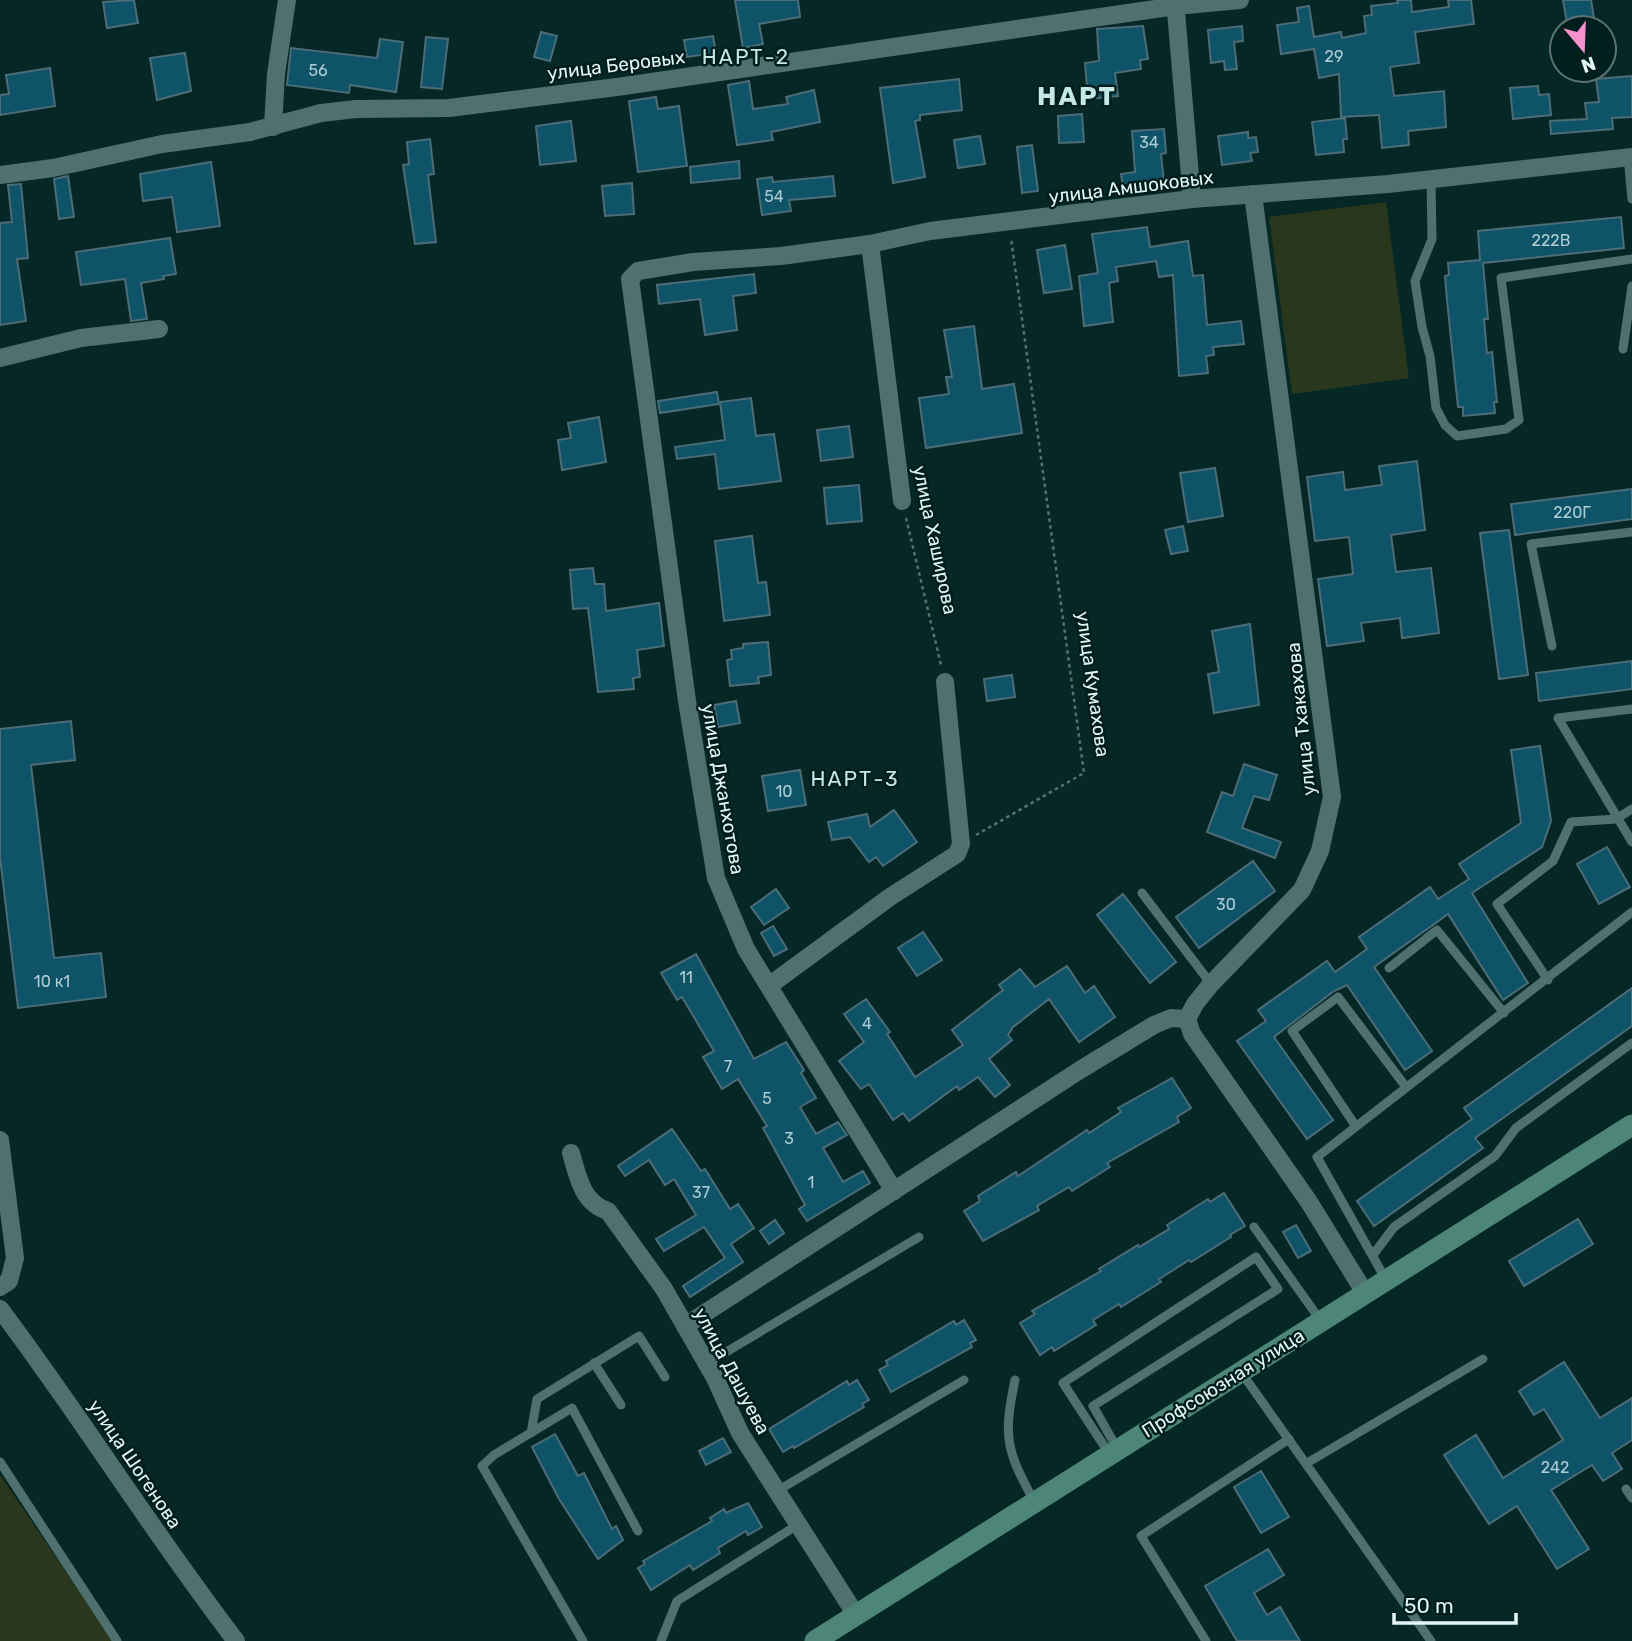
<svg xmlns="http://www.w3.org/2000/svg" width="1632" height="1641" font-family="Rubik,sans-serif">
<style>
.green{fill:#29381c}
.building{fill:#0e5367;stroke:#4d6c77;stroke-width:2}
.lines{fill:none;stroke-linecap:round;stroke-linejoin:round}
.path{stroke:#557271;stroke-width:2.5;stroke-dasharray:3.5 3.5;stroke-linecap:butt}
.lane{stroke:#4e706e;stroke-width:9}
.street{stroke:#4e706e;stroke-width:18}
.secondary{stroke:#4d8676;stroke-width:21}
.labels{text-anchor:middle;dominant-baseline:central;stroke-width:5;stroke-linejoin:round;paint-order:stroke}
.number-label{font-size:16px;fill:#aecdd2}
.street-label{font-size:19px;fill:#e3f6f5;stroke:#001e1d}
.neighbourhood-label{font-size:21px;letter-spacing:2px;fill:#c3e8e6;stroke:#001e1d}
.district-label{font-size:26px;font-weight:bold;letter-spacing:2px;fill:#c3e8e6;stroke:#001e1d}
</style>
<rect width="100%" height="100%" fill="#052827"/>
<g class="green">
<polygon points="1386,202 1409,378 1292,394 1269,217"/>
<polygon points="0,1475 113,1641 0,1641"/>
</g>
<g class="building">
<polygon points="134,0 138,23 107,28 103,2"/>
<polygon points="735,0 798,0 800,17 759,24 763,44 743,48"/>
<polygon points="1397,0 1411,0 1412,12 1449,7 1448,0 1471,0 1474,24 1415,32 1419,63 1390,67 1394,96 1444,91 1446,127 1408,131 1409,145 1382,148 1379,115 1341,117 1339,74 1319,78 1314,49 1281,54 1277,25 1299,22 1297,8 1309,6 1314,37 1341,32 1342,38 1366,33 1364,16 1372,15 1371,6 1398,3"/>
<polygon points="1563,0 1591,0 1595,24 1568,28"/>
<polygon points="1143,26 1148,59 1140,60 1141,69 1115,73 1118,96 1088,99 1085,63 1099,61 1097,29"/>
<polygon points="1242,26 1243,41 1234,42 1237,69 1225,70 1224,61 1211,63 1208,30"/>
<polygon points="541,32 557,36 550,61 534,57"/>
<polygon points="713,36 716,53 687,57 684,40"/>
<polygon points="426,37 448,39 442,89 421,87"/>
<polygon points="380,39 403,42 396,92 350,85 349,93 287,85 291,48 377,58"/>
<polygon points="185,53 191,91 157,100 150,58"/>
<polygon points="50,68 55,106 0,115 0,95 9,94 6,75"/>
<polygon points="1632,76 1632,117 1612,118 1613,129 1551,134 1550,121 1587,119 1585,103 1599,102 1596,79"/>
<polygon points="959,79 962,110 920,115 920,120 915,121 925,177 893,183 880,88"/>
<polygon points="749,81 753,109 788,104 786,97 814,90 820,122 771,132 773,140 737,145 728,85"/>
<polygon points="1538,86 1539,95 1549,94 1551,115 1513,119 1510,88"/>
<polygon points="656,97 658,109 679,106 687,166 638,172 629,101"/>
<polygon points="1082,114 1084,142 1059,143 1058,116"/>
<polygon points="1345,118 1347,139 1343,139 1344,152 1316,155 1312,122"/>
<polygon points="571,121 576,161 540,165 536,126"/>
<polygon points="1164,129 1166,153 1161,154 1164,183 1123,188 1121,174 1135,172 1132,131"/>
<polygon points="1248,132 1248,138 1256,137 1258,152 1250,153 1252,161 1222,165 1218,136"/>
<polygon points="980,136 985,164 958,168 954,140"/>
<polygon points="430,139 434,174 428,175 436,242 415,244 403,165 409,164 407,142"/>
<polygon points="1032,145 1038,191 1022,193 1017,147"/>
<polygon points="739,161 740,178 691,183 690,167"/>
<polygon points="211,162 220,226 177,232 172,197 143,201 140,174"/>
<polygon points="68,176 74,217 59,219 54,179"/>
<polygon points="833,176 835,196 789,200 791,211 762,215 757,179 772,177 773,182"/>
<polygon points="632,183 634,214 605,216 602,186"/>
<polygon points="21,184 28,258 17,259 26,321 0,325 0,223 12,222 8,185"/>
<polygon points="1621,217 1624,248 1483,263 1488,319 1484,319 1487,353 1492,352 1497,402 1494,402 1495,413 1463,416 1463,407 1458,407 1447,300 1445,276 1449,275 1448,263 1480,260 1478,231"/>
<polygon points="1147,227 1150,247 1188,241 1193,276 1203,275 1207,325 1241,321 1244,344 1213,347 1214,355 1206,356 1208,373 1179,376 1173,275 1159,277 1156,261 1116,267 1118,281 1109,283 1113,322 1084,326 1079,276 1098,273 1092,234"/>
<polygon points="170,238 176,274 163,276 164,279 141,283 147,319 131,321 125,279 81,285 76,252"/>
<polygon points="1065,245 1072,289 1044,293 1037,250"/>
<polygon points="754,274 756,293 733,296 737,330 705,335 700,299 659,304 657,285"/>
<polygon points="974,326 982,389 1014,384 1022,433 926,448 919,398 949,394 946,377 952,377 944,330"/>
<polygon points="717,392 719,404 660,413 658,401"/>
<polygon points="751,398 756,436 774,434 781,481 719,489 715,454 677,459 675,447 725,440 720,402"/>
<polygon points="599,417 606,462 562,470 558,440 571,438 568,423"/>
<polygon points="849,426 853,457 821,461 817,430"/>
<polygon points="1417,461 1425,530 1391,535 1396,572 1431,568 1439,633 1402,638 1400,618 1361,623 1364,641 1327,646 1318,579 1353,574 1349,537 1315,541 1307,477 1343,472 1345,490 1382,485 1379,466"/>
<polygon points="1215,468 1223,516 1188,522 1180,473"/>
<polygon points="859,485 862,521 827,524 824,488"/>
<polygon points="1632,489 1632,519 1515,535 1511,504"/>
<polygon points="1183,526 1188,551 1171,554 1165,530"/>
<polygon points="1509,530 1528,675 1499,679 1480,533"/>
<polygon points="752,536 758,583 766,582 770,615 724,621 715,541"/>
<polygon points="593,568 595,584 604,584 606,611 659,603 664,646 637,650 640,677 633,678 634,689 598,692 588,608 573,609 570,570"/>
<polygon points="1250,624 1259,705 1214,713 1208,674 1219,672 1212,631"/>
<polygon points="768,642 771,675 758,677 759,683 730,686 727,660 732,659 731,650 743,648 743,644"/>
<polygon points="1632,661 1632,689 1539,701 1536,673"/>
<polygon points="1012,675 1015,697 987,701 984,679"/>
<polygon points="736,701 740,723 718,727 714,705"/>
<polygon points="71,721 75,760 31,765 54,958 101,953 106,997 18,1008 0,857 0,729"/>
<polygon points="1540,746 1551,821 1542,847 1472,893 1528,983 1503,1000 1448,914 1433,925 1374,967 1432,1051 1405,1070 1347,985 1334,991 1274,1037 1333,1120 1307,1139 1237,1041 1266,1021 1258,1010 1327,961 1335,972 1367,949 1359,937 1430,887 1438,899 1469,879 1459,864 1521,823 1511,750"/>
<polygon points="1244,764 1277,775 1269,800 1254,796 1242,828 1281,842 1275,858 1207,832 1222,792 1233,796"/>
<polygon points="800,770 806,805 768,811 762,776"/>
<polygon points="894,810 917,842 883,866 876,857 869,862 850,837 832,840 828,822 867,814 870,827"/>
<polygon points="1607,847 1630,887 1599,904 1577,864"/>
<polygon points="1253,861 1275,891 1199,948 1176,917"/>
<polygon points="776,889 789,908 764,925 751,907"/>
<polygon points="1123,894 1176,962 1150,983 1097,915"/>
<polygon points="773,926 787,949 774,956 761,933"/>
<polygon points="923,932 942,960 917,976 898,948"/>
<polygon points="696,954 754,1059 786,1042 804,1070 801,1073 816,1098 800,1107 816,1134 838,1122 847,1135 823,1148 843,1182 863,1171 870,1183 807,1221 799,1209 805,1205 763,1128 767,1126 738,1079 722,1089 703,1057 714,1051 682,997 677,1000 661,973"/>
<polygon points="1067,966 1085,993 1094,986 1115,1017 1079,1042 1049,999 1013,1027 1008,1035 1012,1040 989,1059 1010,1085 995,1097 978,1077 959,1090 957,1086 909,1121 903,1113 893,1120 869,1084 861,1089 839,1061 864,1042 844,1014 866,999 890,1032 887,1034 915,1077 963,1045 952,1030 1003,990 999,985 1020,969 1035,987"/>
<polygon points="1632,988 1632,1026 1475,1138 1483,1148 1374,1226 1357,1201 1472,1119 1464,1108"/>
<polygon points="1172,1078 1191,1108 1177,1117 1179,1122 1107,1163 1110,1167 1072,1191 1069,1187 1037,1206 1039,1210 983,1241 964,1211 980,1201 978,1196 1016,1172 1018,1176 1087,1130 1089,1133 1121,1112 1118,1108"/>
<polygon points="672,1129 701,1171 705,1169 730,1209 738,1204 754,1228 731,1244 743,1262 690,1297 683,1286 725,1258 704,1227 664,1251 656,1239 696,1215 674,1179 665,1185 649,1160 625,1176 618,1166"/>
<polygon points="1224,1193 1245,1226 1230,1235 1231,1237 1191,1262 1189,1260 1175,1269 1159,1279 1161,1282 1121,1307 1119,1304 1093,1320 1096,1325 1054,1351 1052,1347 1040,1355 1020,1323 1035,1314 1032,1311 1101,1271 1099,1269 1138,1245 1139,1247 1169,1229 1167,1225 1208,1199 1210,1202"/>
<polygon points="1578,1219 1593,1244 1524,1286 1509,1261"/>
<polygon points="775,1220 784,1233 769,1244 760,1231"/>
<polygon points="1296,1225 1311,1251 1298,1258 1283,1232"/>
<polygon points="964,1320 976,1340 970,1343 972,1347 891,1392 879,1370 888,1365 886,1361 954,1321 956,1325"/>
<polygon points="1564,1362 1600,1418 1632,1398 1632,1440 1612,1453 1622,1469 1603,1481 1592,1465 1551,1490 1589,1549 1557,1569 1517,1506 1489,1524 1444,1455 1476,1435 1503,1478 1563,1440 1544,1409 1534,1415 1519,1391"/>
<polygon points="857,1380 869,1400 862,1404 864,1407 794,1448 793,1446 783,1452 769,1429 847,1381 849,1385"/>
<polygon points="555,1434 578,1476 584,1473 612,1529 616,1526 623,1540 598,1559 559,1499 532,1447"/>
<polygon points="723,1438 731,1452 706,1465 699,1451"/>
<polygon points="1261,1471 1289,1517 1261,1533 1234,1487"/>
<polygon points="748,1503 762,1527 748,1535 746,1531 718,1548 720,1553 693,1570 690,1565 651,1590 638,1568 645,1564 643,1561 712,1521 710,1518 724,1509 726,1513"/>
<polygon points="1268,1549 1284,1575 1254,1593 1267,1615 1280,1607 1300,1641 1237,1641 1205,1586"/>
</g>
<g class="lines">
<g class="path">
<polyline points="906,518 941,665"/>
<polyline points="976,835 1084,773 1011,238"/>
</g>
<g class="lane">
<polyline points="1628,157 1632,199"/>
<polyline points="1431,179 1432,239 1415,281 1422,327 1430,356 1436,408 1445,425 1457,436 1506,429 1519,420 1501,278 1632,259"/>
<polyline points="1623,349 1632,286"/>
<polyline points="1552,646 1531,544 1632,532"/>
<polyline points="1632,709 1558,718 1632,842"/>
<polyline points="1142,893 1211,984"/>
<polyline points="1389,968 1437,930 1504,1013"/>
<polyline points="1548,980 1497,904 1553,861 1571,822 1616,819 1632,809"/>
<polyline points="1355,1125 1292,1031 1338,997 1406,1087"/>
<polyline points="1254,1227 1321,1321"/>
<polyline points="1373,1255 1394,1227 1495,1156 1516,1128 1632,1043"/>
<polyline points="1386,1280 1317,1157 1632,912"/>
<polyline points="594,1363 621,1405"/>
<polyline points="706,1364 919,1237"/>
<polyline points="1241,1372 1431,1641"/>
<path d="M1015 1380C1003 1437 1006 1450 1034 1501"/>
<polyline points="531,1433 537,1399 639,1336 665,1377"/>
<polyline points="1110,1455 1063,1383 1256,1257 1278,1289 1093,1406 1118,1450"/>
<polyline points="0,1462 117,1641"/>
<polyline points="1307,1463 1483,1359"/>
<polyline points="1626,1489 1632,1498"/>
<polyline points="777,1491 964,1380"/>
<polyline points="583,1641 482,1466 494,1455 572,1408 638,1531"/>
<polyline points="661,1641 677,1601 799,1524"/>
<polyline points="1206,1641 1141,1536 1289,1439"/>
</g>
<g class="street">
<polyline points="1175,0 1192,199"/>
<polyline points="273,127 276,74 287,0"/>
<polyline points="0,175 53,168 162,144 250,132 321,113 356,109 449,108 617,87 1176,6 1240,0"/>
<polyline points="870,244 902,501"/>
<polyline points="0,358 81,338 159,329"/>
<polyline points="770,985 890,897 957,854 961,844 945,682"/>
<polyline points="1187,1019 1195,1004 1211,984 1302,890 1320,851 1332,797 1253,194"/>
<polyline points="1187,1019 1192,1034 1309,1202 1365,1293"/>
<polyline points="0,1140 15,1258 9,1281 0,1287"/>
<path d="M571 1153C578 1177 582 1203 608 1211L664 1289 715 1378 740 1433 856 1615"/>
<polyline points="894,1191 746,949 716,878 687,701 630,279 638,271 693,262 781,256 870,244 930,231 1117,208 1192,199 1388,184 1632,157"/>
<path d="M0 1309C82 1418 153 1533 236 1641"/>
<polyline points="685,1326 1080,1070 1154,1025 1171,1018 1187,1019"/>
</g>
<polyline class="secondary" points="815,1641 1632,1125"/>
</g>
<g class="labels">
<g class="number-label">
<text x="1334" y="56">29</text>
<text x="318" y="70">56</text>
<text x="1149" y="142">34</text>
<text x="774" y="196">54</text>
<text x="1551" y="240">222В</text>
<text x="1572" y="512">220Г</text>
<text x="784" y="791">10</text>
<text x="1226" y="904">30</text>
<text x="686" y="977">11</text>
<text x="52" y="981">10 к1</text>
<text x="867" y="1023">4</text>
<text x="728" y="1066">7</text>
<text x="767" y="1098">5</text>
<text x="789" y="1138">3</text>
<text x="811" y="1182">1</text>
<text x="701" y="1192">37</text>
<text x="1555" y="1467">242</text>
</g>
<g class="street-label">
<text transform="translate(616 65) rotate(-7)">улица Беровых</text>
<text transform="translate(1131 187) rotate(-7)">улица Амшоковых</text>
<text transform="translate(935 540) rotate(78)">улица Хаширова</text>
<text transform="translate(1093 684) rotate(82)">улица Кумахова</text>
<text transform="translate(1301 719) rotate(-96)">улица Тхакахова</text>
<text transform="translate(723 789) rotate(80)">улица Джанхотова</text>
<text transform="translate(732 1371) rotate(62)">улица Дашуева</text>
<text transform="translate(1223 1383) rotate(-32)">Профсоюзная улица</text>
<text transform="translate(135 1464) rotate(56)">улица Шогенова</text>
</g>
<g class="neighbourhood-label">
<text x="746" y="56">НАРТ-2</text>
<text x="855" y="778">НАРТ-3</text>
</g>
<g class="district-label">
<text x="1077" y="96">НАРТ</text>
</g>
</g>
<g transform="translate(1583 49) rotate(161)"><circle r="33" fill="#001e1d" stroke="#5b7473" stroke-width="2"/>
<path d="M0-5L12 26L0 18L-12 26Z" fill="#f790ce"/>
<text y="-10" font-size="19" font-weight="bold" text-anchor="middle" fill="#e3f6f5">N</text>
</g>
<path d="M1394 1613v10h122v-10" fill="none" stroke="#e3f6f5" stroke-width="3.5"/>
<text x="1404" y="1613" font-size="21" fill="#e3f6f5" stroke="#001e1d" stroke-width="5" paint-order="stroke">50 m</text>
</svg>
